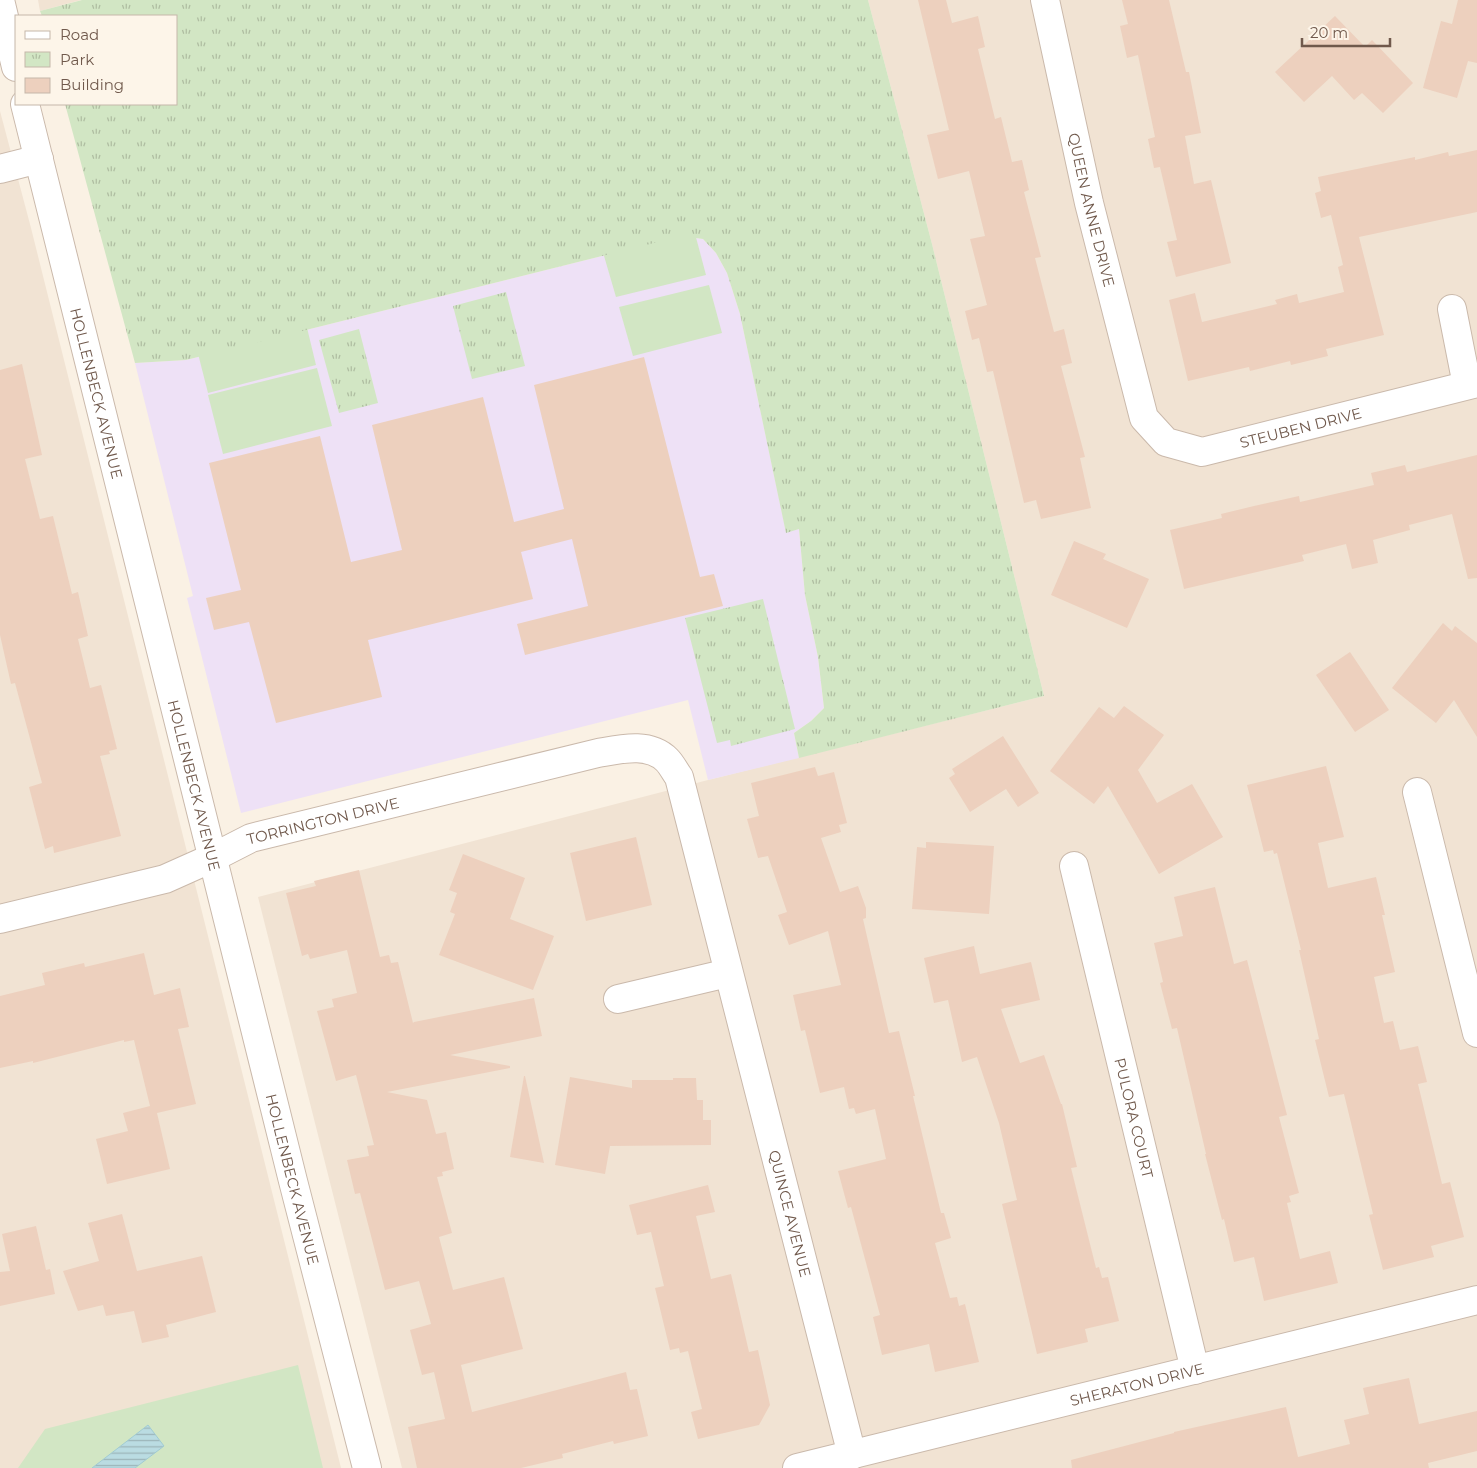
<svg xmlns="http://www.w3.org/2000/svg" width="1477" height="1468" font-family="Montserrat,sans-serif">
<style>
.residential{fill:#f1e3d3}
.education{fill:#eee1f6}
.grass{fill:#d2e6c4}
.park{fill:url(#park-tufts)}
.water{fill:url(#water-rules);stroke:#a1cbd2}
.building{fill:#edd0be}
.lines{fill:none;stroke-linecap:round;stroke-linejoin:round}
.minor-casing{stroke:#cab9ab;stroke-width:30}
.minor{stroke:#fff;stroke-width:28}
.labels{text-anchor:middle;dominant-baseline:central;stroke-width:4;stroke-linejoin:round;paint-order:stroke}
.street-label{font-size:15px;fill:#70594c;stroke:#fdf5e9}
</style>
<defs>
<pattern id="park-tufts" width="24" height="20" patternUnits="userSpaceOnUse" patternTransform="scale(1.25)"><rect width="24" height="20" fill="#d2e6c4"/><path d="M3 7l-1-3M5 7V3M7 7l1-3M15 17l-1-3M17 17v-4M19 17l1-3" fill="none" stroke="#afbda1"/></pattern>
<pattern id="water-rules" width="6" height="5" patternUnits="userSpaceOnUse" patternTransform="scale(1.25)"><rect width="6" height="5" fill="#badce2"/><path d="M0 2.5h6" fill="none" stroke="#9cb5b9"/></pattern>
</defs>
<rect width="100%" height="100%" fill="#faf1e4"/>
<g class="residential">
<polygon points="38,0 81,0 40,11"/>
<polygon points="868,0 1477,0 1477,1468 402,1468 258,897 708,780 1044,696 932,244"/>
<polygon points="0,111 31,228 341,1468 0,1468"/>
</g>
<polygon class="education" points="682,236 703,239 716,253 727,273 740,314 786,532 799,529 805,595 818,657 824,708 811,721 794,733 799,758 708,780 688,700 241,813 187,598 193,596 135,363 186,360"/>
<g class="grass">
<polygon points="693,226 706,275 616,297 602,249"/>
<polygon points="709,285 722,333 633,356 619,307"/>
<polygon points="302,307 316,365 208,393 193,334"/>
<polygon points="317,368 332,426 223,454 208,395"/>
<polygon points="298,1365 323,1468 18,1468 45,1429"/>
</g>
<g class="park">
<polygon points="82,0 868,0 932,244 1044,696 799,758 794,733 811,721 824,708 818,657 805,595 799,529 786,533 740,314 727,273 716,253 703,239 682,236 186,360 135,363 65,104 176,104 176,16 42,16 40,11"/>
<polygon points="506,292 525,366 472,379 453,306"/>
<polygon points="359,329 378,403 339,413 319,340"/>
<polygon points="763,599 795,729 731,746 730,740 717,743 685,618"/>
</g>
<polygon class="water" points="148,1425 164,1446 135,1468 92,1468"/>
<g class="building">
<polygon points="918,0 946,0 952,23 978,16 985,47 978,49 995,119 1001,117 1012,162 1022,160 1029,190 1024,192 1041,257 1035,258 1054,332 1064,329 1072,363 1061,366 1085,457 1080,458 1091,508 1041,519 1036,500 1024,503 993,371 987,372 979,338 972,340 965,311 987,305 970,239 985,236 969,171 938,179 927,135 949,130"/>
<polygon points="1122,0 1169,0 1186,72 1189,72 1201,133 1185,136 1194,184 1211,180 1231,263 1176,277 1167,242 1177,240 1160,167 1154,168 1148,139 1155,137 1138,55 1127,58 1120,26 1128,24"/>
<polygon points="1458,0 1477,0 1477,63 1468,61 1457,98 1423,88 1441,21 1452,24"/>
<polygon points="1335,16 1365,47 1372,40 1413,83 1383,113 1362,93 1354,100 1332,76 1304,102 1275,72"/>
<polygon points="1477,150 1477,212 1359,237 1384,335 1326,349 1328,356 1291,365 1290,361 1250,371 1249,367 1188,381 1169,300 1195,293 1202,322 1277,304 1275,300 1297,294 1299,303 1344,292 1338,267 1343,265 1331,215 1321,218 1315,193 1321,191 1318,177 1415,157 1415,160 1448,152 1449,156"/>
<polygon points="644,357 700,577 714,574 723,606 525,655 517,624 588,606 572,539 521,552 533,599 368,640 382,697 276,723 249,622 214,630 206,598 241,590 209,463 320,436 351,562 402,550 372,425 483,397 514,522 564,509 534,385"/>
<polygon points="22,364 42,455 25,459 40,519 53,516 72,594 78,592 88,636 78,639 90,688 101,685 117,749 109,751 110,754 100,756 121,836 54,853 53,846 45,849 29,787 42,783 15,683 11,684 0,635 0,370"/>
<polygon points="1477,455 1477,578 1468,579 1452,514 1409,525 1410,530 1373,540 1378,563 1352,569 1346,544 1302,555 1304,561 1184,589 1170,530 1222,518 1221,514 1254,506 1299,496 1300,502 1374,485 1371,473 1405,465 1407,472"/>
<polygon points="1074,541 1106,554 1103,559 1149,579 1127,628 1051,595"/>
<polygon points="1443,623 1452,631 1455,626 1477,643 1477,737 1454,700 1436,723 1392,688"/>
<polygon points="1350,652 1389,710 1355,732 1316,675"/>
<polygon points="1124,706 1164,735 1138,770 1157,803 1192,784 1223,837 1159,874 1108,786 1094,804 1050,771 1099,707 1114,718"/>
<polygon points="1003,736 1039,793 1018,807 1006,789 970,812 949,778 955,774 952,769"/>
<polygon points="1326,766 1344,837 1318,843 1328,888 1376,877 1385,915 1382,915 1395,972 1374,977 1384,1023 1393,1021 1400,1050 1418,1046 1427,1082 1418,1084 1442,1184 1450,1182 1464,1237 1431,1246 1434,1257 1383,1270 1369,1215 1373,1214 1344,1094 1329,1097 1315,1040 1319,1039 1299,950 1301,950 1277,853 1274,854 1273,850 1264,852 1247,785"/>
<polygon points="815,767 818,776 834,772 847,823 839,825 841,832 821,838 840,892 858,886 866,908 866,918 863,919 889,1033 899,1031 915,1096 913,1096 941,1213 944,1213 951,1238 935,1243 950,1298 957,1297 959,1306 965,1304 979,1362 935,1372 929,1344 882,1355 873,1317 880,1315 851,1207 848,1208 838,1171 886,1159 875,1109 856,1114 854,1108 849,1109 844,1087 820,1093 805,1030 801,1031 793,995 841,985 828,931 789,945 778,915 787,912 768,856 758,858 747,819 759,816 751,783"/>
<polygon points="636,837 652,905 586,921 570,853"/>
<polygon points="926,842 994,846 989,914 912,909 917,847 926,848"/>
<polygon points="463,854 525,878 510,919 554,936 533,990 439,955 455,914 450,912 457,893 449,890"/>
<polygon points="359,870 380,957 389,955 391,963 398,962 413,1023 414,1022 534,998 542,1036 450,1055 510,1066 510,1068 387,1092 427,1100 436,1134 446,1132 454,1169 442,1172 443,1176 437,1177 452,1233 439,1237 453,1290 504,1277 523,1349 461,1365 472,1412 626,1372 630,1390 637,1389 648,1436 614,1444 613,1441 562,1454 563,1458 521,1468 417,1468 408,1427 445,1419 434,1372 422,1375 410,1330 431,1324 419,1281 385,1290 360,1193 355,1194 347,1160 369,1156 367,1146 374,1145 356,1075 336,1081 317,1011 334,1007 332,999 357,993 347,950 310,959 308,954 302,956 286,893 316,886 314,881"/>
<polygon points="1215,887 1234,964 1247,960 1287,1115 1279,1117 1299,1193 1289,1196 1291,1202 1287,1203 1300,1259 1330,1251 1338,1283 1264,1301 1254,1257 1234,1262 1224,1219 1222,1220 1205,1154 1206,1154 1177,1028 1172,1029 1160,983 1163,982 1154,943 1183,936 1174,897"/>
<polygon points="974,946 980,974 1031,962 1040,1000 1001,1009 1020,1063 1044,1055 1061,1104 1062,1104 1077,1167 1071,1168 1096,1268 1099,1267 1102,1278 1108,1277 1119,1321 1085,1329 1088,1342 1037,1354 1002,1204 1017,1200 999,1123 977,1057 962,1062 948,1000 934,1003 924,958"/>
<polygon points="144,953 154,995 180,988 189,1027 178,1029 196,1104 157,1113 170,1169 107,1184 96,1139 128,1131 123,1113 150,1106 134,1040 124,1042 124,1040 33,1063 33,1061 0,1068 0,996 45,985 42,973 84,963 85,967"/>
<polygon points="524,1076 525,1076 544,1163 510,1157"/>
<polygon points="570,1077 632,1088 632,1080 673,1080 673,1078 696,1078 697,1100 703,1100 703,1120 711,1120 711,1145 610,1146 605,1174 555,1165"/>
<polygon points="708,1185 715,1212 696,1216 711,1279 731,1274 749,1352 758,1350 770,1405 759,1425 698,1439 691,1412 702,1409 688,1351 680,1353 679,1348 670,1350 655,1288 664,1286 651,1232 637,1235 629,1205"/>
<polygon points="122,1214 137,1271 202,1256 216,1312 166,1325 169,1337 142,1343 134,1311 106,1316 103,1305 78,1311 63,1271 99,1261 88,1223"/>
<polygon points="36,1226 46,1270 50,1269 55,1294 0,1306 0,1272 10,1271 2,1234"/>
<polygon points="1409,1378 1419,1424 1477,1411 1477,1451 1428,1463 1429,1468 1072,1468 1071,1460 1174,1433 1174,1432 1286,1407 1298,1457 1350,1444 1344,1420 1369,1414 1363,1388"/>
</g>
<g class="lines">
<g class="minor-casing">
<g id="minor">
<polyline points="0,0 16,67"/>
<path id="s1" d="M1045 0 1089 203 1144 418 1166 442 1202 452 1477 383"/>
<path id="s2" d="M25 104 293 1181 367 1468"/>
<polyline points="0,169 39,159"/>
<polyline points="1452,309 1467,385"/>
<polyline points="1417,792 1477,1033"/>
<path id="s3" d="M1074 866 1195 1370"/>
<path id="s4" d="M0 919 165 879 212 858 251 838 598 753C621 749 649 742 667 760 672 765 675 772 679 777L852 1455"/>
<polyline points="618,999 728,973"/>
<path id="s5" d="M797 1468 1477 1300"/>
</g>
</g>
<use href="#minor" class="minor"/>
</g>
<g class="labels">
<g class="street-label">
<text stroke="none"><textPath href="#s1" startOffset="215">QUEEN ANNE DRIVE</textPath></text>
<text stroke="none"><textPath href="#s2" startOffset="298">HOLLENBECK AVENUE</textPath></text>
<text stroke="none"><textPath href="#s1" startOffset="601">STEUBEN DRIVE</textPath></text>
<text stroke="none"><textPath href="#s2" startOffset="702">HOLLENBECK AVENUE</textPath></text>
<text stroke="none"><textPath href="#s4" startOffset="339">TORRINGTON DRIVE</textPath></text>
<text stroke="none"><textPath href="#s3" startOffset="259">PULORA COURT</textPath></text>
<text stroke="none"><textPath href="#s2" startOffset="1108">HOLLENBECK AVENUE</textPath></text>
<text stroke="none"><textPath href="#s4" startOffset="1166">QUINCE AVENUE</textPath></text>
<text stroke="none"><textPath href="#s5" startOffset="350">SHERATON DRIVE</textPath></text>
</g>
</g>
<rect x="15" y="15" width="162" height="90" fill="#fdf5e9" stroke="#c5b7aa"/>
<rect x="25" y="31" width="25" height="8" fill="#ffffff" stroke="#c5b7aa"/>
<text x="60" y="40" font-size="15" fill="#70594c">Road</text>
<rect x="25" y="52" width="25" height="15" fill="url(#park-tufts)" stroke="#c5b7aa"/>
<text x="60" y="65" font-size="15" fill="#70594c">Park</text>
<rect x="25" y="78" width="25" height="15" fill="#edd0be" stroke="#c5b7aa"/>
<text x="60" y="90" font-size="15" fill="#70594c">Building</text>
<path d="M1302 38v8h88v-8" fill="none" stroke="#70594c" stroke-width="2.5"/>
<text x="1310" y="38" font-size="15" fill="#70594c" stroke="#fdf5e9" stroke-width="4" paint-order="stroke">20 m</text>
</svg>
